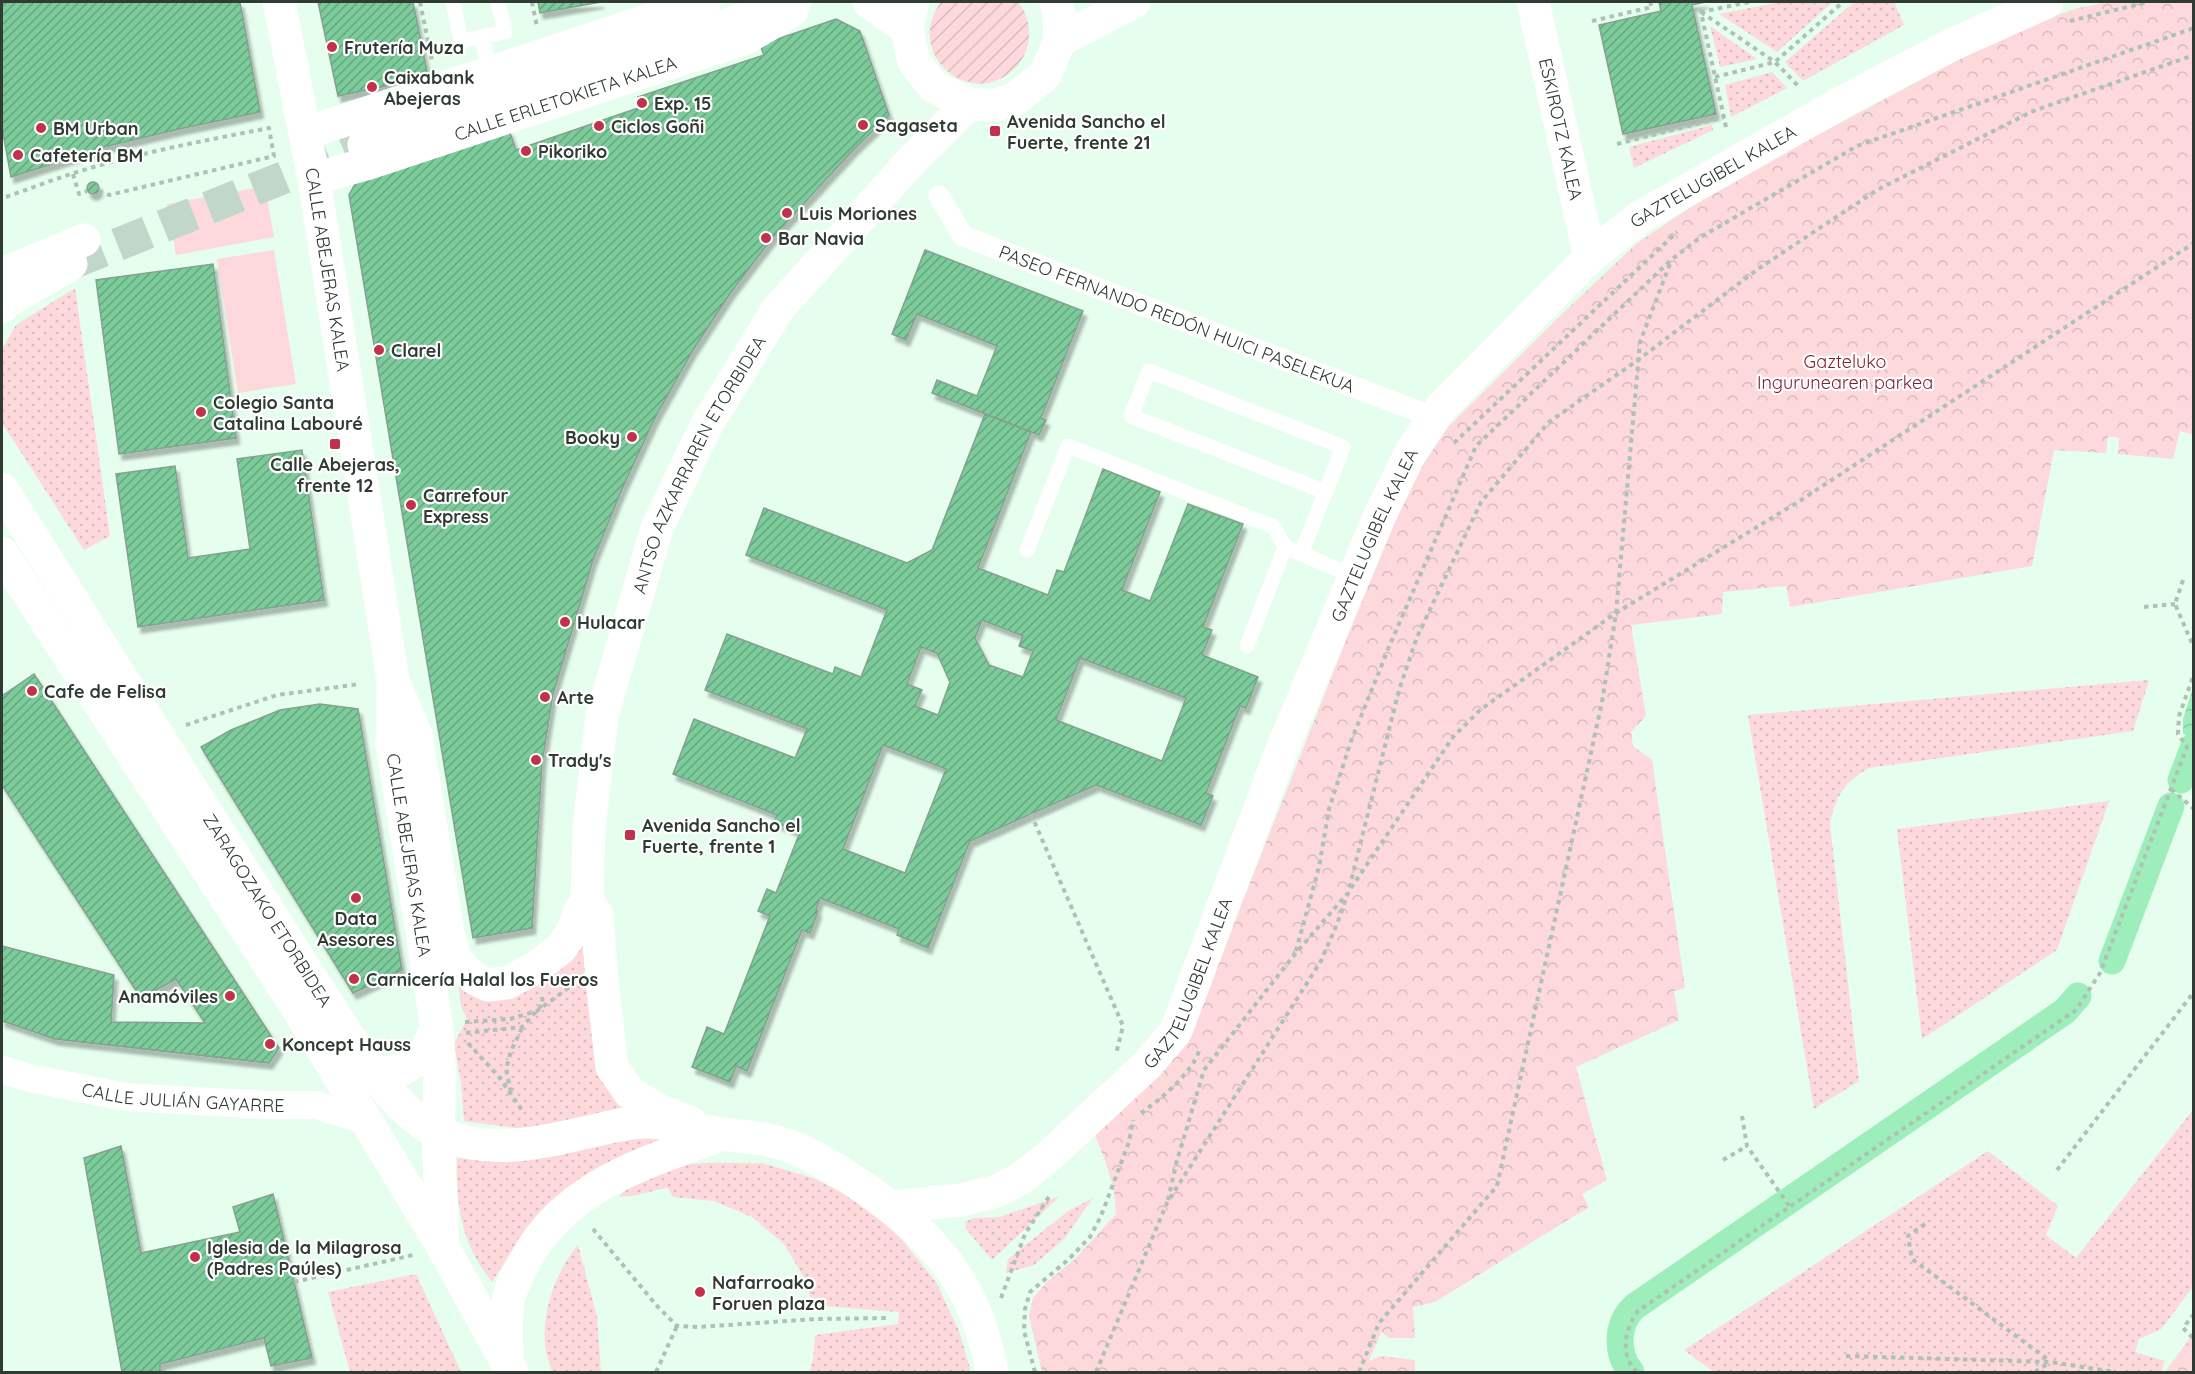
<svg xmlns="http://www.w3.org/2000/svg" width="2195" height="1374" font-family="Quicksand,sans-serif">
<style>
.grass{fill:url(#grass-dots)}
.park{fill:url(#park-crowns)}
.garden{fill:url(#garden-furrows)}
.pitch{fill:#fdd9db}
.water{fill:url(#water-waves)}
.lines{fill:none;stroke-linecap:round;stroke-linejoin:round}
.canal{stroke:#9eeebc;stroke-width:27}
.building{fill:url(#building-hatch);stroke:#85a18f;stroke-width:1.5;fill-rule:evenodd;filter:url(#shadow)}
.secondary-tunnel{stroke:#c1d7c9;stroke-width:33;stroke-dasharray:33 16;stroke-linecap:butt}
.path{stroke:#adc1b4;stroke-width:4;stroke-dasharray:4.5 4.5;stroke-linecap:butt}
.service{stroke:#fff;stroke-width:15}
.pedestrian{stroke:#fff;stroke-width:21}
.minor{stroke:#fff;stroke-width:28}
.tertiary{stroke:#fff;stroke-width:33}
.secondary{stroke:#fff;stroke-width:33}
.poi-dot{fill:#c1314c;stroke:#fff;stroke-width:2}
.labels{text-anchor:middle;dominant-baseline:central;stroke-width:4.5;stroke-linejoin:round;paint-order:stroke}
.poi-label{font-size:18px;font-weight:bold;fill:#2f3b33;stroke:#fff;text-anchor:start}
.street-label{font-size:18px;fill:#2f3b33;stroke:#fff}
.park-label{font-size:18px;fill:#841e31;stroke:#fff}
</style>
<defs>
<pattern id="grass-dots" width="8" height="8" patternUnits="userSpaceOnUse" patternTransform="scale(1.5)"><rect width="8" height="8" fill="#fdd9db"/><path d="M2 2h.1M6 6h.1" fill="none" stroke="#d9bbbc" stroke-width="1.8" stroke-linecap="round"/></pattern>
<pattern id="park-crowns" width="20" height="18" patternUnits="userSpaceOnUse" patternTransform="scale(1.5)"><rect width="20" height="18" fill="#fdd9db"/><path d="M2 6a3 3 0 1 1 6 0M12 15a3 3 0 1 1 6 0" fill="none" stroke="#d9bbbc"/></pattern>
<pattern id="garden-furrows" width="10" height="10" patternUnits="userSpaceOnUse" patternTransform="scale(1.5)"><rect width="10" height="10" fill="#fdd9db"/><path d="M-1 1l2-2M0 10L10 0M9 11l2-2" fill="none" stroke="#d9bbbc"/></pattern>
<pattern id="water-waves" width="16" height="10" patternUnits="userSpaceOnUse" patternTransform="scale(1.5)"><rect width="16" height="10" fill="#9eeebc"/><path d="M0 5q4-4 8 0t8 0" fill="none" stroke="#88cda2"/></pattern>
<pattern id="building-hatch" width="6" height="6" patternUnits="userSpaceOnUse" patternTransform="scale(1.5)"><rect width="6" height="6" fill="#7bcb9a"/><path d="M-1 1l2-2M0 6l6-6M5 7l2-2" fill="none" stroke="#65a67e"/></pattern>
<filter id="shadow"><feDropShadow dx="3.5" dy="6" stdDeviation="1.5" flood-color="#0004"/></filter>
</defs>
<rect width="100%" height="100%" fill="#e6feee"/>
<g class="grass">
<polygon points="1780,2 1833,2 1777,52 1719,14"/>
<polygon points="1854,2 1894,2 1904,25 1803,81 1785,62"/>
<polygon points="1710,26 1757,59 1720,67"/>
<polygon points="1772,72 1787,88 1731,117 1725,85"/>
<polygon points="1712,125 1713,130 1634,168 1629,147"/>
<polygon points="75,288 110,536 84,550 2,423 2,349 16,325"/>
<path d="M2149 680 2133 731 1869 768C1845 781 1835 797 1830 824L1859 1081 1814 1109 1748 715Z"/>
<polygon points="2109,801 2057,950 1922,1039 1897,829"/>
<polygon points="586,931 627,1109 560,1125 515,1128 464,1121 461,1083 454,1044 467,1019 461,1006 456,961 507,982"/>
<polygon points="2193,1110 2193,1287 2161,1329 2139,1339 2135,1352 2165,1361 2161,1372 1714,1372 1684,1350 1988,1151 2058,1206 2046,1235 2076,1258"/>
<path d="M618 1136 673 1140 515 1246 492 1282C461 1243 456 1206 457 1158L494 1162 536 1158Z"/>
<path d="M762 1163 813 1178 866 1205 903 1241 936 1282 959 1331 971 1372H809L813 1360 815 1335 898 1324 899 1312 812 1305 805 1279 784 1244 752 1217 714 1201 673 1197 668 1188C655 1189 631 1199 620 1196 626 1184 677 1167 691 1164 713 1161 740 1164 762 1163Z"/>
<polygon points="1060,1196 992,1260 966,1229 965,1222 974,1218 999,1217"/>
<polygon points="1093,1198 1064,1239 1034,1265 1006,1273 1008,1259 1068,1211"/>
<path d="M578 1245 597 1316 601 1372H552C550 1364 546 1354 545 1345 542 1310 556 1271 578 1245Z"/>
<polygon points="416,1274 461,1372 350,1372 328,1292"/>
</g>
<g class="park">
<path d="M2108 2H2193L2194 435 2180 431 2173 459 2118 454 2119 438 2108 436 2106 453 2054 450 2032 566 1790 607 1786 586 1723 592 1722 614 1631 625 1646 716 1631 732 1633 746 1652 760 1685 988 1674 991 1679 1020 1576 1067 1607 1180 1582 1194 1589 1207 1435 1302 1413 1307 1415 1338H1389L1381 1332 1369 1361 1380 1356 1415 1360V1372H1042L1029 1316 1033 1298 1047 1282 1075 1259 1116 1214C1116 1186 1105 1160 1095 1135L1244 898 1354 620 1412 482 1447 428 1560 316 1637 243 1724 185 2016 29 2078 8Z"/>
<polygon points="2193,1334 2193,1372 2165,1372"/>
</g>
<path class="garden" d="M941 2H1018C1028 14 1031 29 1028 45 1026 54 1021 62 1014 69 969 112 903 52 941 2Z"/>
<g class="pitch">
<polygon points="265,186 274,237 176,255 167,204"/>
<polygon points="274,250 296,384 238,393 217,259"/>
</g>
<polygon class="water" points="2193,687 2194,742 2193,742 2183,733 2183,719"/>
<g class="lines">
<g class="canal">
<polyline points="2181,780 2194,746"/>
<polyline points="2112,961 2171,806"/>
<path d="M1631 1372C1616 1354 1616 1324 1634 1307L2065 1011 2078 996"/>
</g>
</g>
<g class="building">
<polygon points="2,2 240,2 260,112 179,129 108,146 11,177 2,128"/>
<polygon points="318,2 413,2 428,77 338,96"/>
<polygon points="538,2 601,2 540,13"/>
<polygon points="1659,2 1705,2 1692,5 1716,114 1623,134 1599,25 1661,11"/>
<polygon points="836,19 860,31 889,115 854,149 773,237 731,292 693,350 655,418 622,489 593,560 553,694 542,763 532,928 473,938 349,195 356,182 509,130 516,150 641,107 638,97 764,55 760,45"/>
<circle cx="93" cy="188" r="6"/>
<polygon points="925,250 1083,311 1041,418 1046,420 1039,435 932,393 937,380 977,396 997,346 917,314 906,340 892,334"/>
<polygon points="213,264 236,438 119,454 96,280"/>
<path d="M985 414 1031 432 978 568 1048 595 1057 570 1064 572 1103 469 1160 492 1122 590 1150 601 1188 504 1243 524 1203 627 1212 630 1202 655 1258 677 1246 708 1240 706 1206 793 1213 796 1201 825 1096 785 970 841 928 948 897 935 899 929 820 898 816 910 818 911 810 933 802 930 747 1071 736 1066 730 1082 692 1067 707 1027 724 1034 770 916 758 911 767 889 776 893 800 832 774 822 777 815 673 774 694 719 795 758 807 729 705 690 727 634 833 674 835 667 861 677 887 610 746 555 764 508 907 563 932 550ZM982 620 1023 636 1019 646 1033 651 1023 677 989 665 975 638ZM921 647 937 653 950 682 938 715 915 706 922 690 907 684ZM1080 658 1186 698 1162 761 1056 720ZM883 745 946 769 905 873 843 849Z"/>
<polygon points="302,450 324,600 138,627 116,474 175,466 188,558 250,549 237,459"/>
<polygon points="34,674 279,1048 269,1063 55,1039 2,1021 2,946 114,975 111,1022 205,1023 176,979 141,998 2,785 2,696"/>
<polygon points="320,704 358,709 402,970 353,993 201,747 231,730 280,710"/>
<polygon points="121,1146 141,1253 240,1232 233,1207 273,1194 312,1358 271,1366 264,1338 160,1364 160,1372 122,1372 84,1158"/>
</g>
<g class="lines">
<polyline class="secondary-tunnel" points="72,263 364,145"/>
<g class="path">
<polyline points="420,2 432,61"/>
<polyline points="532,2 537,27"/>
<polyline points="1701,12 1775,62 1800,88"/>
<polyline points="1592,21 1652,7 1650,2"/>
<polyline points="2070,21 2148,2"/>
<polyline points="1715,77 1775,62 1843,2"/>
<polyline points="1726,127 1701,12 1749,2"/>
<polyline points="1617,144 1724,117"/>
<polyline points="73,174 79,194 87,191"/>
<path d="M6 197C28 189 50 181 71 174 136 153 203 141 269 128L274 156 109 195 99 191"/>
<polyline points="1454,443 1677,232"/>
<polyline points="2183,580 2175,604 2194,648"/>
<polyline points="2144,607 2175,604"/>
<polyline points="186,725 277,695 360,684"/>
<polyline points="2171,789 2194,809"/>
<polyline points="1031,814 1123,1026 1116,1054"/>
<polyline points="1351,888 1453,737 1480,710 1616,613 1798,502 2194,243"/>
<polyline points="1296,951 1319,867 1329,809 1351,741 1389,647 1476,446 1671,260 1701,237 1857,146 2194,28"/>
<polyline points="465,1022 510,1019 537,1011 575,983"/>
<polyline points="466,1033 522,1027 543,1004 542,997"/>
<polyline points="468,1043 499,1077 524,1113"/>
<polyline points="511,1092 506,1069 511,1051 522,1028"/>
<path d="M1141 1113C1160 1100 1192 1073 1199 1051"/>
<polyline points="1742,1116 1747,1146 1790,1207"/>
<polyline points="1723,1160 1747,1146"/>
<polyline points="2057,1170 2194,992"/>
<polyline points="1168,1200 1176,1164 1204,1070 1295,954 1347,894"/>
<polyline points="1925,1224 1908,1236 1912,1259 2050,1361"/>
<polyline points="593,1229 657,1306 677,1326 698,1327 816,1319 888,1318"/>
<polyline points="294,1282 413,1255"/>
<polyline points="1001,1298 1025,1234 1050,1195"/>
<polyline points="2194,1314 2183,1328 2194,1339"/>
<polyline points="1846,1356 2051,1362 2115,1372"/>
<polyline points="656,1372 677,1326"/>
<polyline points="1035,1372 1024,1331 1025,1309 1030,1292 1069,1259 1090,1237 1101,1216 1129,1142 1133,1120"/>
<polyline points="1096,1372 1167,1203 1321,961 1337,924 1348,893 1399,690 1417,637 1481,502 1549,422 1638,360 1758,269 1877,190 2033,111 2194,55"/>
<polyline points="1359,1372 1379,1323 1497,1186 1602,702 1616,613 1640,342 1670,264"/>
<path d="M1637 1372C1619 1356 1625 1328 1638 1311L2076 1010 2100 973 2187 747 2178 734 2179 716 2194 674"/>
<polyline points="2035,1372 2050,1362"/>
</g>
<g class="service">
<polyline points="453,2 461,41 505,32 498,2"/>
<polyline points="482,37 490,74"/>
<polyline points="1027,550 1068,446 1274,527 1285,547"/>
<polyline points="1301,554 1343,447 1149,371 1131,416 1326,492"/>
<polyline points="1247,646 1285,547 1354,576"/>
</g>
<path class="pedestrian" id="s1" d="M939 196 963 236 1435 418"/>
<path class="minor" id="s2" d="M2 1070 29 1078 126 1097 266 1105H316L367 1121"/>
<g class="tertiary">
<path id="s3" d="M279 2 314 179 393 680 392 744 437 1028 440 1073 438 1133 443 1247"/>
<path id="s4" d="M1533 2 1590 257"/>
<polyline points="306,133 704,2"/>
<path id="s5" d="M314 179 366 164 746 38 792 11"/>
<path id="s6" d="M393 680 416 735 448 932 456 961 474 978 488 985 507 983 537 967 561 948 573 931 579 913 587 900 589 829 602 716 657 528 706 426 778 309 915 157 969 104"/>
<polyline points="587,900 597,915 602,981 612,1067 630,1093 660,1111 691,1123"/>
<polyline points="375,1075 401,1070 422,1057 437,1028"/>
<path id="s7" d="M892 1207 961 1200 997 1191 1020 1179 1048 1157 1147 1065 1176 1031 1281 752 1379 517 1411 452 1440 409 1590 257 1640 217 1846 100 1949 46 2047 2"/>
</g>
<g class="secondary">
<polyline points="869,2 907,29"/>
<polyline points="913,2 907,29 914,62 934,87 969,104 996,105 1015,99 1045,75 1060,40 1059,14 1056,2"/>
<polyline points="1060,40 1134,2"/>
<polyline points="364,145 795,2"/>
<polyline points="2,274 84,240"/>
<polyline points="2,307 6,302 71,264"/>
<path id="s8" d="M2 489 321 994C349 1036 393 1114 441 1134 494 1156 543 1142 597 1130 613 1126 633 1121 650 1122 670 1123 690 1129 709 1132 730 1136 751 1136 772 1141 801 1147 833 1167 857 1183 931 1233 976 1281 992 1372"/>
<polyline points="2,553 298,1009 443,1247 512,1372"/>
<path d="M507 1361C507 1342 505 1320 508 1301 511 1286 519 1272 526 1259 567 1184 646 1163 720 1135"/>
</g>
</g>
<g class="poi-dot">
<circle cx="332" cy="47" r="6"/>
<circle cx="372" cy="87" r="6"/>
<circle cx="642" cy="103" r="6"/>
<circle cx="863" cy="125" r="6"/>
<circle cx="599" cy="126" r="6"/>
<circle cx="41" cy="128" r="6"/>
<rect x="989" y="125" width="12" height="12" rx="3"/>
<circle cx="526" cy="151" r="6"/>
<circle cx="18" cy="155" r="6"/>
<circle cx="787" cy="213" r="6"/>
<circle cx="766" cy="238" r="6"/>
<circle cx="379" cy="350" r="6"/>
<circle cx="201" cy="412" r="6"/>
<circle cx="632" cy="437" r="6"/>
<rect x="329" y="438" width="12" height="12" rx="3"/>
<circle cx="411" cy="505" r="6"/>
<circle cx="565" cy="622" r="6"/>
<circle cx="32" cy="691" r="6"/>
<circle cx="545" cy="697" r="6"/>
<circle cx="536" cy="760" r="6"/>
<rect x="624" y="829" width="12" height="12" rx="3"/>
<circle cx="356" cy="898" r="6"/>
<circle cx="354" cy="979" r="6"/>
<circle cx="230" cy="996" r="6"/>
<circle cx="270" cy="1044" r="6"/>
<circle cx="195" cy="1257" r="6"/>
<circle cx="700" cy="1292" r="6"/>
</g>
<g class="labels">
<g class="poi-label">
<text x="344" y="47">Frutería Muza</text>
<text x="384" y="77">Caixabank<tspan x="384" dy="21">Abejeras</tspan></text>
<text x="654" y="103">Exp. 15</text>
<text x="1007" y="121">Avenida Sancho el<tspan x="1007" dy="21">Fuerte, frente 21</tspan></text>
<text x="875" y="125">Sagaseta</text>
<text x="611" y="126">Ciclos Goñi</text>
<text x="53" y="128">BM Urban</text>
<text x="538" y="151">Pikoriko</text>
<text x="30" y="155">Cafetería BM</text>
<text x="799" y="213">Luis Moriones</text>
<text x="778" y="238">Bar Navia</text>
<text x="391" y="350">Clarel</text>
<text x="213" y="402">Colegio Santa<tspan x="213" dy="21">Catalina Labouré</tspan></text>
<text x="620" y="437" text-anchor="end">Booky</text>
<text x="335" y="464" text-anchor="middle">Calle Abejeras,<tspan x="335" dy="21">frente 12</tspan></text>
<text x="423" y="495">Carrefour<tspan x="423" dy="21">Express</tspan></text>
<text x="577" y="622">Hulacar</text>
<text x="44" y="691">Cafe de Felisa</text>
<text x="557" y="697">Arte</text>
<text x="548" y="760">Trady's</text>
<text x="642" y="825">Avenida Sancho el<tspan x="642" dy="21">Fuerte, frente 1</tspan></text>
<text x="356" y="918" text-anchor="middle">Data<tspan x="356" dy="21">Asesores</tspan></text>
<text x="366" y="979">Carnicería Halal los Fueros</text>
<text x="218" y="996" text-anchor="end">Anamóviles</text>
<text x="282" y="1044">Koncept Hauss</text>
<text x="207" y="1247">Iglesia de la Milagrosa<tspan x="207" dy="21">(Padres Paúles)</tspan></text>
<text x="712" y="1282">Nafarroako<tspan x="712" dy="21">Foruen plaza</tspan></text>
</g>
<g class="street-label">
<text stroke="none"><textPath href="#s5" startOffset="264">CALLE ERLETOKIETA KALEA</textPath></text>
<text stroke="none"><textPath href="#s4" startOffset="130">ESKIROTZ KALEA</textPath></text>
<text stroke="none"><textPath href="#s7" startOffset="1386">GAZTELUGIBEL KALEA</textPath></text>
<text stroke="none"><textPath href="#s3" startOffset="272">CALLE ABEJERAS KALEA</textPath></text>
<text stroke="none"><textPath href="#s1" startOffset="276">PASEO FERNANDO REDÓN HUICI PASELEKUA</textPath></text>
<text stroke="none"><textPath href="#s6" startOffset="924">ANTSO AZKARRAREN ETORBIDEA</textPath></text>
<text stroke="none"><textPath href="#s7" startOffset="882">GAZTELUGIBEL KALEA</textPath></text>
<text stroke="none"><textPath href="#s3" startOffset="864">CALLE ABEJERAS KALEA</textPath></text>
<text stroke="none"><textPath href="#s8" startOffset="498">ZARAGOZAKO ETORBIDEA</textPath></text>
<text stroke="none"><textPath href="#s7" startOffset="396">GAZTELUGIBEL KALEA</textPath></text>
<text stroke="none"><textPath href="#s2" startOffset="184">CALLE JULIÁN GAYARRE</textPath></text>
</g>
<g class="park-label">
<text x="1845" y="361">Gazteluko<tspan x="1845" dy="21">Ingurunearen parkea</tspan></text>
</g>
</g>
<rect width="2195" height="1374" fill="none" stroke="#2f3b33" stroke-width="6"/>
</svg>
